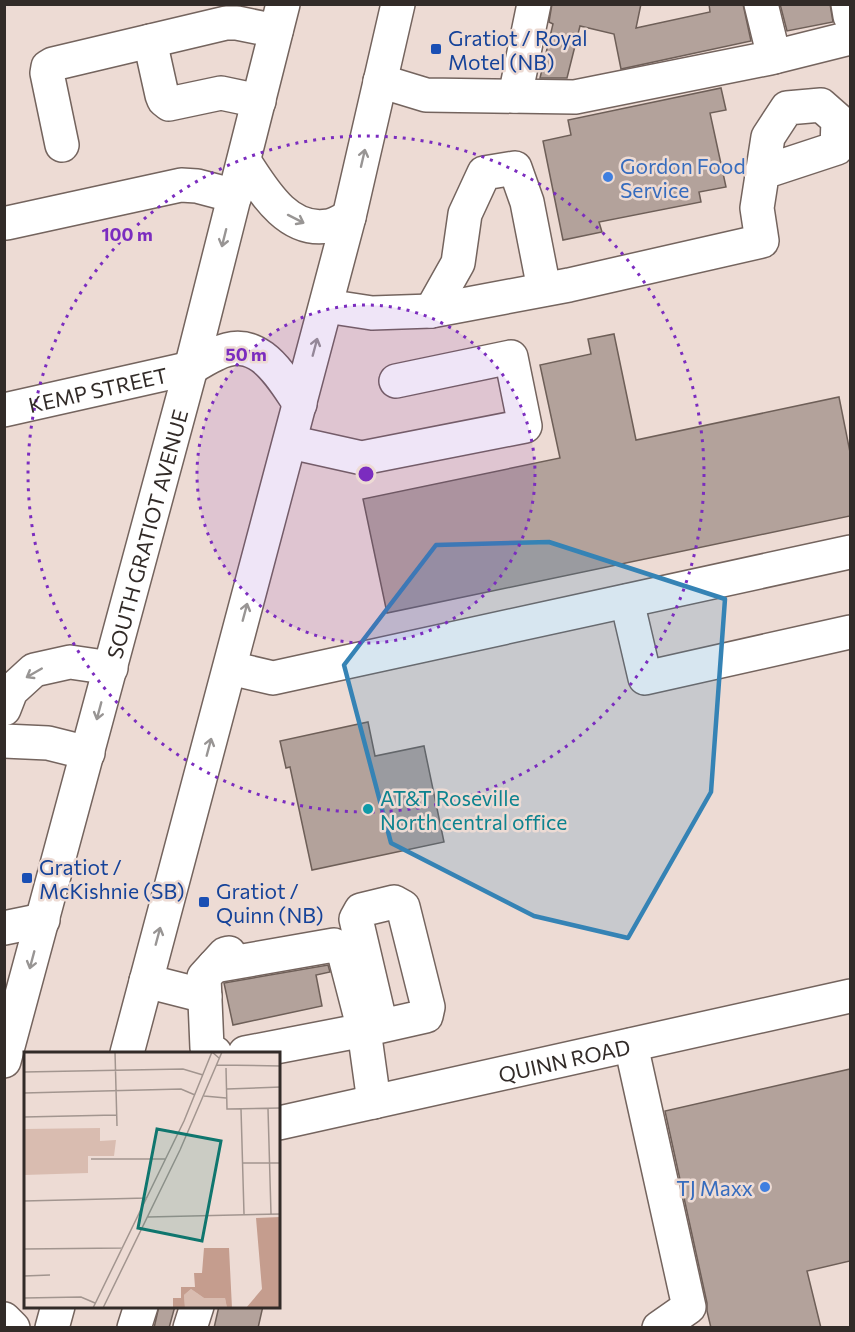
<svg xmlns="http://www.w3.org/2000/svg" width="855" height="1332" font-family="Commissioner,sans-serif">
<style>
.building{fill:#b3a29b;stroke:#6e5f58;stroke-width:1.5}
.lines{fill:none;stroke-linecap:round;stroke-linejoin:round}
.minor-casing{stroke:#74645e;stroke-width:36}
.major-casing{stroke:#74645e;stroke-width:36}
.minor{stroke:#fff;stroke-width:33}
.major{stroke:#fff;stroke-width:33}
.oneway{stroke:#989594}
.marked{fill:#3583b5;fill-opacity:0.2;stroke:#3583b5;stroke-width:4.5;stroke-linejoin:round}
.ring{fill:none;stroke:#7b2cbf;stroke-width:3;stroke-dasharray:3 6}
.transit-dot{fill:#1a4fb4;stroke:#eddbd4;stroke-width:2}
.shop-dot{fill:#3f7fe0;stroke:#eddbd4;stroke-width:2}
.culture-dot{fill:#0f9aa8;stroke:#eddbd4;stroke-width:2}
.labels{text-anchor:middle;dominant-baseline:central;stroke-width:5;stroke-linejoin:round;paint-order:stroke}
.transit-label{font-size:21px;fill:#164399;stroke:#eddbd4;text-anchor:start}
.shop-label{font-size:21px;fill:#366cbe;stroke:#eddbd4;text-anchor:start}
.street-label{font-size:21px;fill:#322b28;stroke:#eddbd4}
.culture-label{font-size:21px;fill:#0d838f;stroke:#eddbd4;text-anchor:start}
.inset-road{fill:none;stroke:#a2958f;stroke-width:1.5}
.view{fill:#0f766e;fill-opacity:0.15;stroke:#0f766e;stroke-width:3}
.inset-edge{fill:none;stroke:#322b28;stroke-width:3}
.centre{fill:#7b2cbf;stroke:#eddbd4;stroke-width:3}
.ring-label{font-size:18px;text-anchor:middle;font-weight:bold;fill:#7b2cbf;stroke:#eddbd4;stroke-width:5;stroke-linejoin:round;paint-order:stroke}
</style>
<rect width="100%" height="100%" fill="#eddbd4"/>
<g class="building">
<polygon points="552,4 641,4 636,28 710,12 709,4 743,4 751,41 621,69 614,34 580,26 567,78 540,78 553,24 549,22"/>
<polygon points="780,4 830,4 833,22 787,31"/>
<polygon points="721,88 726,110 710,113 726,187 699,192 701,202 599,222 602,232 563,240 543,141 571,135 568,120"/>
<polygon points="614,334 636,440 839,397 850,452 850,516 387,613 363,499 560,458 540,365 591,354 588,339"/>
<polygon points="368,722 375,756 424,746 444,842 312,870 290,767 286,768 280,741"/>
<polygon points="328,965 330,972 316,975 322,1006 233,1025 224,983"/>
<polygon points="850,1069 850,1261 807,1271 821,1328 711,1328 707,1311 707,1303 665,1111"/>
<polygon points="159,1306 175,1306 169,1328 154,1328"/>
<polygon points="219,1306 263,1306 258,1328 214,1328"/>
</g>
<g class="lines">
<g class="minor-casing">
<g id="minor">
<polyline points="761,4 774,57"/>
<polyline points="848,4 850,16"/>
<polyline points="150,41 162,95 164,100 169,104 221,93 259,101"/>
<polyline points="380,81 426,95 575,97 770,58 850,38"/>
<polyline points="515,96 534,4"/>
<polyline points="62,145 47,73 48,67 53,64 226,23 237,23 276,31"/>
<polyline points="7,223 181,185 197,186 235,196"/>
<polyline points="326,306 372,313 431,311 569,285 762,241 757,208 768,137 787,108 821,105 838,120 837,148 761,173"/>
<polyline points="431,311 458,263 465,214 484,173 515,168 527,202 544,289"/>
<path id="s1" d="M4 410 191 368"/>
<polyline points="290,442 362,458 525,426 511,357 396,381"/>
<polyline points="627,601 645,678 850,632"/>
<polyline points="230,668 273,678 850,552"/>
<polyline points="4,709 11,691 34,670 70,662 111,668"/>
<polyline points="4,741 48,743 88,753"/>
<polyline points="4,928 43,920"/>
<polyline points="214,966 334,945 343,949 364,1030 245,1053"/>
<polyline points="146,981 205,996"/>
<polyline points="631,1045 689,1307 659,1328"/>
<polyline points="215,1053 207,1048 204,977 225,954 229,953"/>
<polyline points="374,1102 364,1030 426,1016 428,1007 403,907 394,902 361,910 356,919 381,1026"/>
<path id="s2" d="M279 1123 850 996"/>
<polyline points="134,1328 141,1306"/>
<polyline points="190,1328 197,1306"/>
</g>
</g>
<g class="major-casing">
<g id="major">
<path d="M244 161C263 190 287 233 328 226 335 225 343 220 349 217"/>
<path d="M191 368C199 363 207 358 216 354 258 333 280 375 300 404"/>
<polyline points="127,1053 349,217 398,4"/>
<path id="s3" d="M4 1061 191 368 283 4"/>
<polyline points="4,1319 13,1328"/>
<polyline points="52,1328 58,1306"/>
</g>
</g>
<use href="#minor" class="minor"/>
<use href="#major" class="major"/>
</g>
<defs><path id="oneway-shaft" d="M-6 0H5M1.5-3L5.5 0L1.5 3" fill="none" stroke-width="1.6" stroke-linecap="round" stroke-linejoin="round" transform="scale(1.5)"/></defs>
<g class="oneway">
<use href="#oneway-shaft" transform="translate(363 158) rotate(-77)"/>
<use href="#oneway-shaft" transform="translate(296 219) rotate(27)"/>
<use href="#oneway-shaft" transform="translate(224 238) rotate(104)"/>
<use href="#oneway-shaft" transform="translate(315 347) rotate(-75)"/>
<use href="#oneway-shaft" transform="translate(245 612) rotate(-75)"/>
<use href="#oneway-shaft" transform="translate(34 673) rotate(150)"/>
<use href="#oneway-shaft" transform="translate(99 711) rotate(105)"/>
<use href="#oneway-shaft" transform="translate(209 747) rotate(-75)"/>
<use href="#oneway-shaft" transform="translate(158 936) rotate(-75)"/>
<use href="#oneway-shaft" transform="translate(32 960) rotate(105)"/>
</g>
<path class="marked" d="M549 542 725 599 711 792 628 938 534 916 391 843 344 665 436 545Z"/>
<circle cx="366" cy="474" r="169" fill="#7b2cbf" fill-opacity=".12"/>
<g class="ring">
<circle cx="366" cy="474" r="169"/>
<circle cx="366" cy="474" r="338"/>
</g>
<g class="transit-dot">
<rect x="430" y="43" width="12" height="12" rx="3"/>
<rect x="21" y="872" width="12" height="12" rx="3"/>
<rect x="198" y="896" width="12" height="12" rx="3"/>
</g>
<g class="shop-dot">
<circle cx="608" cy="177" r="6"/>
<circle cx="765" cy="1187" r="6"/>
</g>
<circle class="culture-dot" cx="368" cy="809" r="6"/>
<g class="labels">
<g class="transit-label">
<text x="448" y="37">Gratiot / Royal<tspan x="448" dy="24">Motel (NB)</tspan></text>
<text x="39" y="866">Gratiot /<tspan x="39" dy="24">McKishnie (SB)</tspan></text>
<text x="216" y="890">Gratiot /<tspan x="216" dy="24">Quinn (NB)</tspan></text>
</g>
<g class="shop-label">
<text x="620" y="165">Gordon Food<tspan x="620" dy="24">Service</tspan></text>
<text x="753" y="1187" text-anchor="end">TJ Maxx</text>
</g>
<g class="street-label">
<text stroke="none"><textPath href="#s1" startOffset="96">KEMP STREET</textPath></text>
<text stroke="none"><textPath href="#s3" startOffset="546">SOUTH GRATIOT AVENUE</textPath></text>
<text stroke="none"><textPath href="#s2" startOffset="292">QUINN ROAD</textPath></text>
</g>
<g class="culture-label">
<text x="380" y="797">AT&amp;T Roseville<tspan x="380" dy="24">North central office</tspan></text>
</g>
</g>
<g transform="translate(24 1052)">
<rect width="256" height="256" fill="#eddbd4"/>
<path d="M76 76V89L92 88 90 104H64V121L0 123V77ZM167 237 180 246H201L203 256H161L160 243Z" fill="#d9bcb0"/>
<path d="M256 165V256H222L238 237 232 166ZM180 196H205L208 256H203L201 246H180L167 237 160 243 161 256H149V246H157V235H171L170 221H178Z" fill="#c59d8e"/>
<path class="inset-road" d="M91 0 93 74M192 13 257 14M202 16 203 57 257 56M0 20 159 17 179 23M203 37 257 35M0 41 157 37 171 43M180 44 202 46M217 57 220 162M244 57 247 162M0 65 92 63M67 107H142M218 111H257M0 149 123 146M124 165 257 162M0 197 99 196M0 224 26 223M0 246 57 245 71 251M69 256 160 69 188 0 195 6M79 256 156 98 198 0"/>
<path class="view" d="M133 77 197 89 178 189 114 176Z"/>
<rect width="256" height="256" class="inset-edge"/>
</g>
<circle cx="366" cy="474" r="9" class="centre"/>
<g class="ring-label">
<text x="127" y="241">100 m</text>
<text x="246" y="361">50 m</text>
</g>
<rect width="855" height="1332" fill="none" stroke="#322b28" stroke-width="12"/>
</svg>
